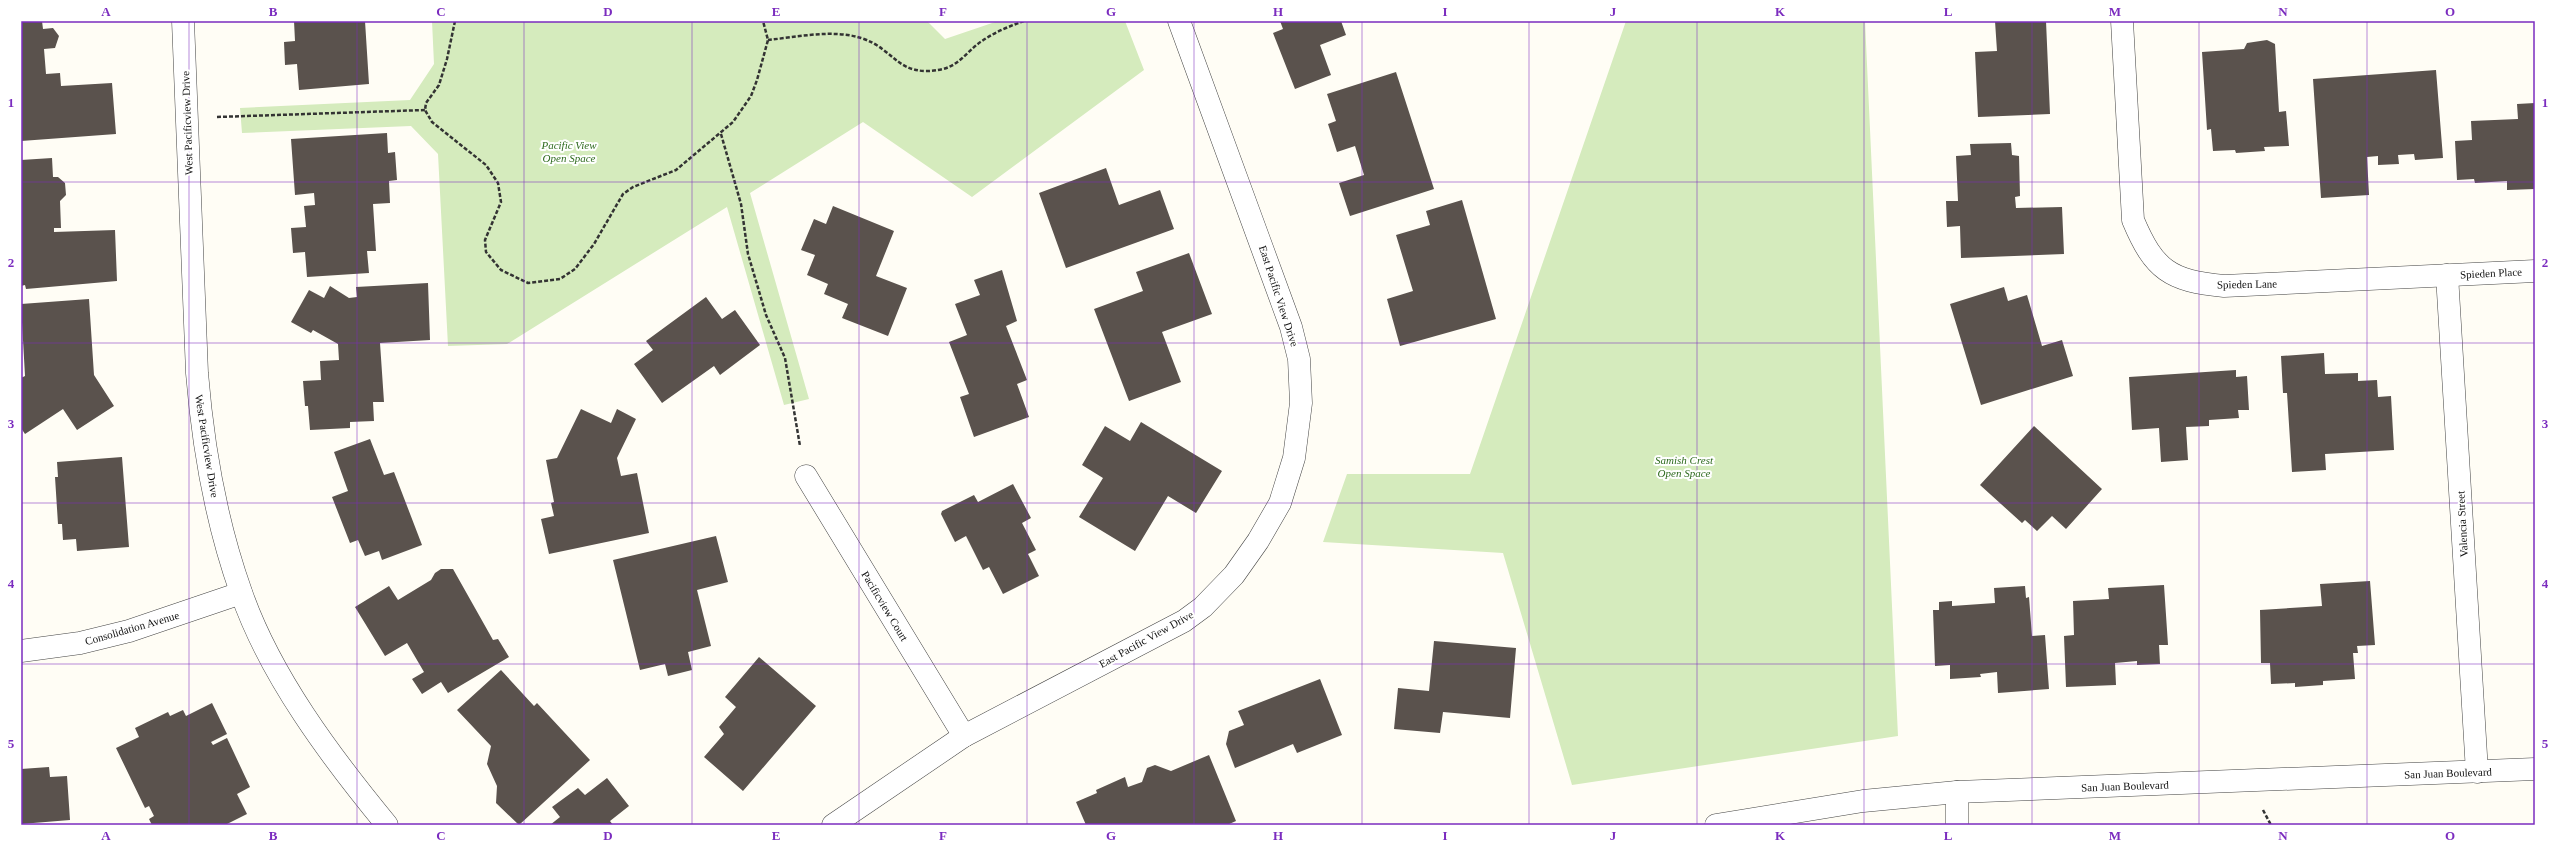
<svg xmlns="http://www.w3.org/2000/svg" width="2556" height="846" font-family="'Times New Roman',serif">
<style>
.green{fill:#d5ebbd}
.building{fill:#5a524d}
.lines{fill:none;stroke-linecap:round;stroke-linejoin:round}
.minor-casing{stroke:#444;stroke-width:23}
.path{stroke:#333;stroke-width:2.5;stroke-dasharray:4 2;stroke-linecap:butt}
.minor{stroke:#fff;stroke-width:22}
.grid{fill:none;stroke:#7b2cbf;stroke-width:1;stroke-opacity:0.55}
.labels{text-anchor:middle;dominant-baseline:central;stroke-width:4;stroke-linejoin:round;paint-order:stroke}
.street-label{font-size:11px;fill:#111;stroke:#fff}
.park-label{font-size:11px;font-style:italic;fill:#2f6b1f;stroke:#fff}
.neatline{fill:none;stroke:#7b2cbf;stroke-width:1.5}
.grid-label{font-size:13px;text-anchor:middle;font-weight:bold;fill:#7b2cbf}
</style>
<rect width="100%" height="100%" fill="#fffdf5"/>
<g class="green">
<polygon points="432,21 927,21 945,39 998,21 1125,21 1144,70 972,197 863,122 750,193 809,399 784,405 727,207 507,344 448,346 438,154 411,126 242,133 240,108 410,100 434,64"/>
<polygon points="1626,21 1865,21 1898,736 1572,785 1503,553 1323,542 1347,474 1470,474"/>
</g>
<g class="building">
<polygon points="21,21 42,21 43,29 53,28 59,36 55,48 44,49 46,74 60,73 61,86 112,83 116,134 21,141"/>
<polygon points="294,21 365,21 369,84 299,90 297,64 285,65 284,42 295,41"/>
<polygon points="1280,21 1341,21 1346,35 1320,45 1331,75 1295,89 1273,33 1283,29"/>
<polygon points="1995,21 2046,21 2050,114 1978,117 1975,52 1997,51"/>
<polygon points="2267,40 2275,44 2279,112 2286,111 2289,146 2264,147 2265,151 2236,153 2235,150 2213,151 2211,129 2207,130 2202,52 2244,49 2247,43"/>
<polygon points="2436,70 2443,158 2415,160 2414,154 2398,155 2399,164 2378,165 2378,156 2367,157 2369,195 2321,198 2313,79"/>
<polygon points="1396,72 1434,189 1350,216 1339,183 1364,175 1355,146 1337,152 1328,124 1336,121 1327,94"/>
<polygon points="2535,103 2535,189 2507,190 2507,181 2475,183 2474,179 2457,180 2455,141 2472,140 2471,121 2518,119 2517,104"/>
<polygon points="387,133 388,153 395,152 397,180 389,181 390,203 373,204 376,251 367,251 369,273 307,277 305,252 293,253 291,228 306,227 304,206 315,205 314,193 295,195 291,139"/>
<polygon points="2011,143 2012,155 2019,156 2020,196 2015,197 2016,208 2062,207 2064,254 1961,258 1960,226 1947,227 1946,201 1958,201 1956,156 1971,155 1970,144"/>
<polygon points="52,158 53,177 58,177 65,183 66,195 60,201 61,228 54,228 54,232 115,230 117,281 26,289 25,285 21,286 21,160"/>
<polygon points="1106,168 1119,205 1160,190 1174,229 1066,268 1039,193"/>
<polygon points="1462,200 1496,319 1400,346 1387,299 1413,291 1396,235 1430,225 1426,211"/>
<polygon points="833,206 894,231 876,276 907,288 888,336 842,318 848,304 824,294 828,284 807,275 815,255 801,250 814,219 826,224"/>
<polygon points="1189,253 1212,314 1162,332 1181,382 1129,401 1094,309 1143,291 1136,272"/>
<polygon points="1002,270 1017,321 1006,326 1027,380 1017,384 1029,417 974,437 960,397 969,394 949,342 967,335 955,304 980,295 974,280"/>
<polygon points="428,283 430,340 380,343 384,402 373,402 374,421 350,422 350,428 310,430 308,406 305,406 303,381 321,380 320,361 339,360 338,344 313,330 311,333 291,322 309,290 324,298 330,286 349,298 357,297 356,287"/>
<polygon points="2004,287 2008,301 2027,295 2042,346 2062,340 2073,376 1981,405 1950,304"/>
<polygon points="706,297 722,319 735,310 760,345 720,375 714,366 662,403 634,364 653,350 646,341"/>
<polygon points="89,299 94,375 114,406 77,430 63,409 25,434 21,428 21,378 25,376 21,304"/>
<polygon points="2324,353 2325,374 2358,373 2358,381 2377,380 2378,397 2391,396 2394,450 2325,454 2326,470 2292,472 2287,393 2283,393 2281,356"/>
<polygon points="2236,370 2236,377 2247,376 2249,410 2238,410 2239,418 2209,420 2209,426 2186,427 2188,460 2161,462 2159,428 2132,430 2129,377"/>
<polygon points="581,409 611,423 617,409 636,419 617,458 621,476 637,473 649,533 549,554 541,519 554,516 551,503 554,502 546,460 557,458"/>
<polygon points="1141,422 1222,471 1196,513 1168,496 1135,551 1079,517 1103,478 1082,465 1105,426 1130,441"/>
<polygon points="2034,426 2102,489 2066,529 2052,516 2037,531 2025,520 2022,523 1980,485"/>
<polygon points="370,439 384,475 394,472 422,545 382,560 379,551 365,556 358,540 350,543 332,497 348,491 334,452"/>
<polygon points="122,457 129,547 77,551 76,539 63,540 62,524 58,524 55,477 58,477 57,462"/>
<polygon points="1013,484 1031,518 1022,523 1036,550 1028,554 1039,576 1003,594 989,567 983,570 966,536 955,542 941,514 942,511 974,495 978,502"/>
<polygon points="716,536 728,582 697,590 711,646 688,652 692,670 668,676 665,664 640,670 613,560"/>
<polygon points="441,569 453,569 493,640 498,639 509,657 448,693 441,682 422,694 412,679 424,672 407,643 385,656 355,607 389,586 398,600 431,580 435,573"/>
<polygon points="2370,581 2375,645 2357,646 2358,653 2353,653 2355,679 2323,681 2323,685 2295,687 2295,683 2271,684 2270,663 2261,663 2260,610 2322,606 2320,584"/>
<polygon points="2164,585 2168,645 2159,645 2160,664 2137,665 2137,661 2115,663 2116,685 2066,687 2064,636 2074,635 2073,601 2109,599 2108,588"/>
<polygon points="2025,586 2026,598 2029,597 2032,636 2045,635 2049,689 1998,693 1997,672 1980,674 1981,677 1950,679 1950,665 1935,666 1933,610 1939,610 1939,602 1952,601 1952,606 1995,603 1994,588"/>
<polygon points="1434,641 1516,648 1510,718 1443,712 1440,733 1394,729 1398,688 1429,691"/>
<polygon points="759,657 816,706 743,791 704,757 724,734 719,727 736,707 725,697"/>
<polygon points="501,670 534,706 537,703 590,760 519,825 496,803 497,786 487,764 491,746 457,710"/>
<polygon points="1320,679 1342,735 1297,753 1293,744 1235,768 1226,744 1229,731 1244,725 1238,711"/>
<polygon points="212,703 227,734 211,742 213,745 227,738 250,787 237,794 247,814 225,825 152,825 149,819 154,816 149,806 145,808 116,748 139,737 135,728 168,712 170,716 183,710 186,716"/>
<polygon points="1209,755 1236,821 1227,825 1086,825 1076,802 1097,793 1096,790 1125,777 1128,787 1142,782 1147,768 1155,765 1171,771"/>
<polygon points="49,767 50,777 67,776 70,820 21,824 21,769"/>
<polygon points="607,778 629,806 610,821 613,825 550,825 560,817 552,807 578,788 585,795"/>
</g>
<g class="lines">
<g class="minor-casing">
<g id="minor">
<path d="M183 21 197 373C203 447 216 522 241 592 270 676 331 757 387 825"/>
<path d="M2122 21 2133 220C2154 270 2170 281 2224 286L2535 271"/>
<polyline points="2447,275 2477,772"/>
<polyline points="806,476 964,736"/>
<polyline points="21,651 80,643 129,631 241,593"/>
<polyline points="833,825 964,736 1184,621 1203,607 1234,575 1258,541 1280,503 1294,458 1301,403 1299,359 1291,327 1179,21"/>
<polyline points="1716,825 1863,801 1957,792 2535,769"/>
<polyline points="1957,825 1957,792"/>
</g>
</g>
<g class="path">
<polyline points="455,21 447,59 439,85 426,103 425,110 432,122 486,165 498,183 501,202 485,240 486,252 501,270 528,283 560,279 575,269 594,244 623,194 633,187 676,170 733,122 751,96 757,80 768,40 763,21"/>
<path d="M768 40C797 37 833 29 861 38 896 49 897 79 943 69 960 65 969 49 982 41 995 32 1010 26 1024 21"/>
<polyline points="217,117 425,110"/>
<polyline points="721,134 741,204 748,254 766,315 785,358 800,446"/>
<polyline points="2263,810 2271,825"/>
</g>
<use href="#minor" class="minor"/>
</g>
<path class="grid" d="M189 21V825M357 21V825M524 21V825M692 21V825M859 21V825M1027 21V825M1194 21V825M1362 21V825M1529 21V825M1697 21V825M1864 21V825M2032 21V825M2199 21V825M2367 21V825M21 182H2535M21 343H2535M21 503H2535M21 664H2535"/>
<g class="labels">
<g class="street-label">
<text transform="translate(187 123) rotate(-92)">West Pacificview Drive</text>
<text transform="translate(2491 273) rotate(-3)">Spieden Place</text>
<text transform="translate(2247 284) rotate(-1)">Spieden Lane</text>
<text transform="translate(1279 296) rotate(72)">East Pacific View Drive</text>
<text transform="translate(207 446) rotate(81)">West Pacificview Drive</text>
<text transform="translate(2462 524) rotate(-93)">Valencia Street</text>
<text transform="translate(885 606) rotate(59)">Pacificview Court</text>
<text transform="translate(132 628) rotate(-16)">Consolidation Avenue</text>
<text transform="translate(1146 639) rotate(-29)">East Pacific View Drive</text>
<text transform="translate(2448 773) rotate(-2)">San Juan Boulevard</text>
<text transform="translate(2125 786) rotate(-2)">San Juan Boulevard</text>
</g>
<g class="park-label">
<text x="569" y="145">Pacific View<tspan x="569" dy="13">Open Space</tspan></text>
<text x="1684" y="460">Samish Crest<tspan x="1684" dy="13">Open Space</tspan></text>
</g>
</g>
<rect width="2556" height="846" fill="none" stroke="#ffffff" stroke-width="44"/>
<rect x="22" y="22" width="2512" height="802" class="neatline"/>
<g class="grid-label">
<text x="106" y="16">A</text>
<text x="273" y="16">B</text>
<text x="441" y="16">C</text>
<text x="608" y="16">D</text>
<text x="776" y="16">E</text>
<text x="943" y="16">F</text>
<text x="1111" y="16">G</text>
<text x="1278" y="16">H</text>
<text x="1445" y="16">I</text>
<text x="1613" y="16">J</text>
<text x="1780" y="16">K</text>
<text x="1948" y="16">L</text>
<text x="2115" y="16">M</text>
<text x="2283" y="16">N</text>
<text x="2450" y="16">O</text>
<text x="11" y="107">1</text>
<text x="2545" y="107">1</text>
<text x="11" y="267">2</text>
<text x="2545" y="267">2</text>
<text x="11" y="428">3</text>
<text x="2545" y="428">3</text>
<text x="11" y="588">4</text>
<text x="2545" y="588">4</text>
<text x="11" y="748">5</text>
<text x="2545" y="748">5</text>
<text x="106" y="840">A</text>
<text x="273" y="840">B</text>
<text x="441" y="840">C</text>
<text x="608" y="840">D</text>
<text x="776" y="840">E</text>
<text x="943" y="840">F</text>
<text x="1111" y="840">G</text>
<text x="1278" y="840">H</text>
<text x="1445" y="840">I</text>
<text x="1613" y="840">J</text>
<text x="1780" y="840">K</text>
<text x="1948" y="840">L</text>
<text x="2115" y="840">M</text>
<text x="2283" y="840">N</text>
<text x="2450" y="840">O</text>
</g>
</svg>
